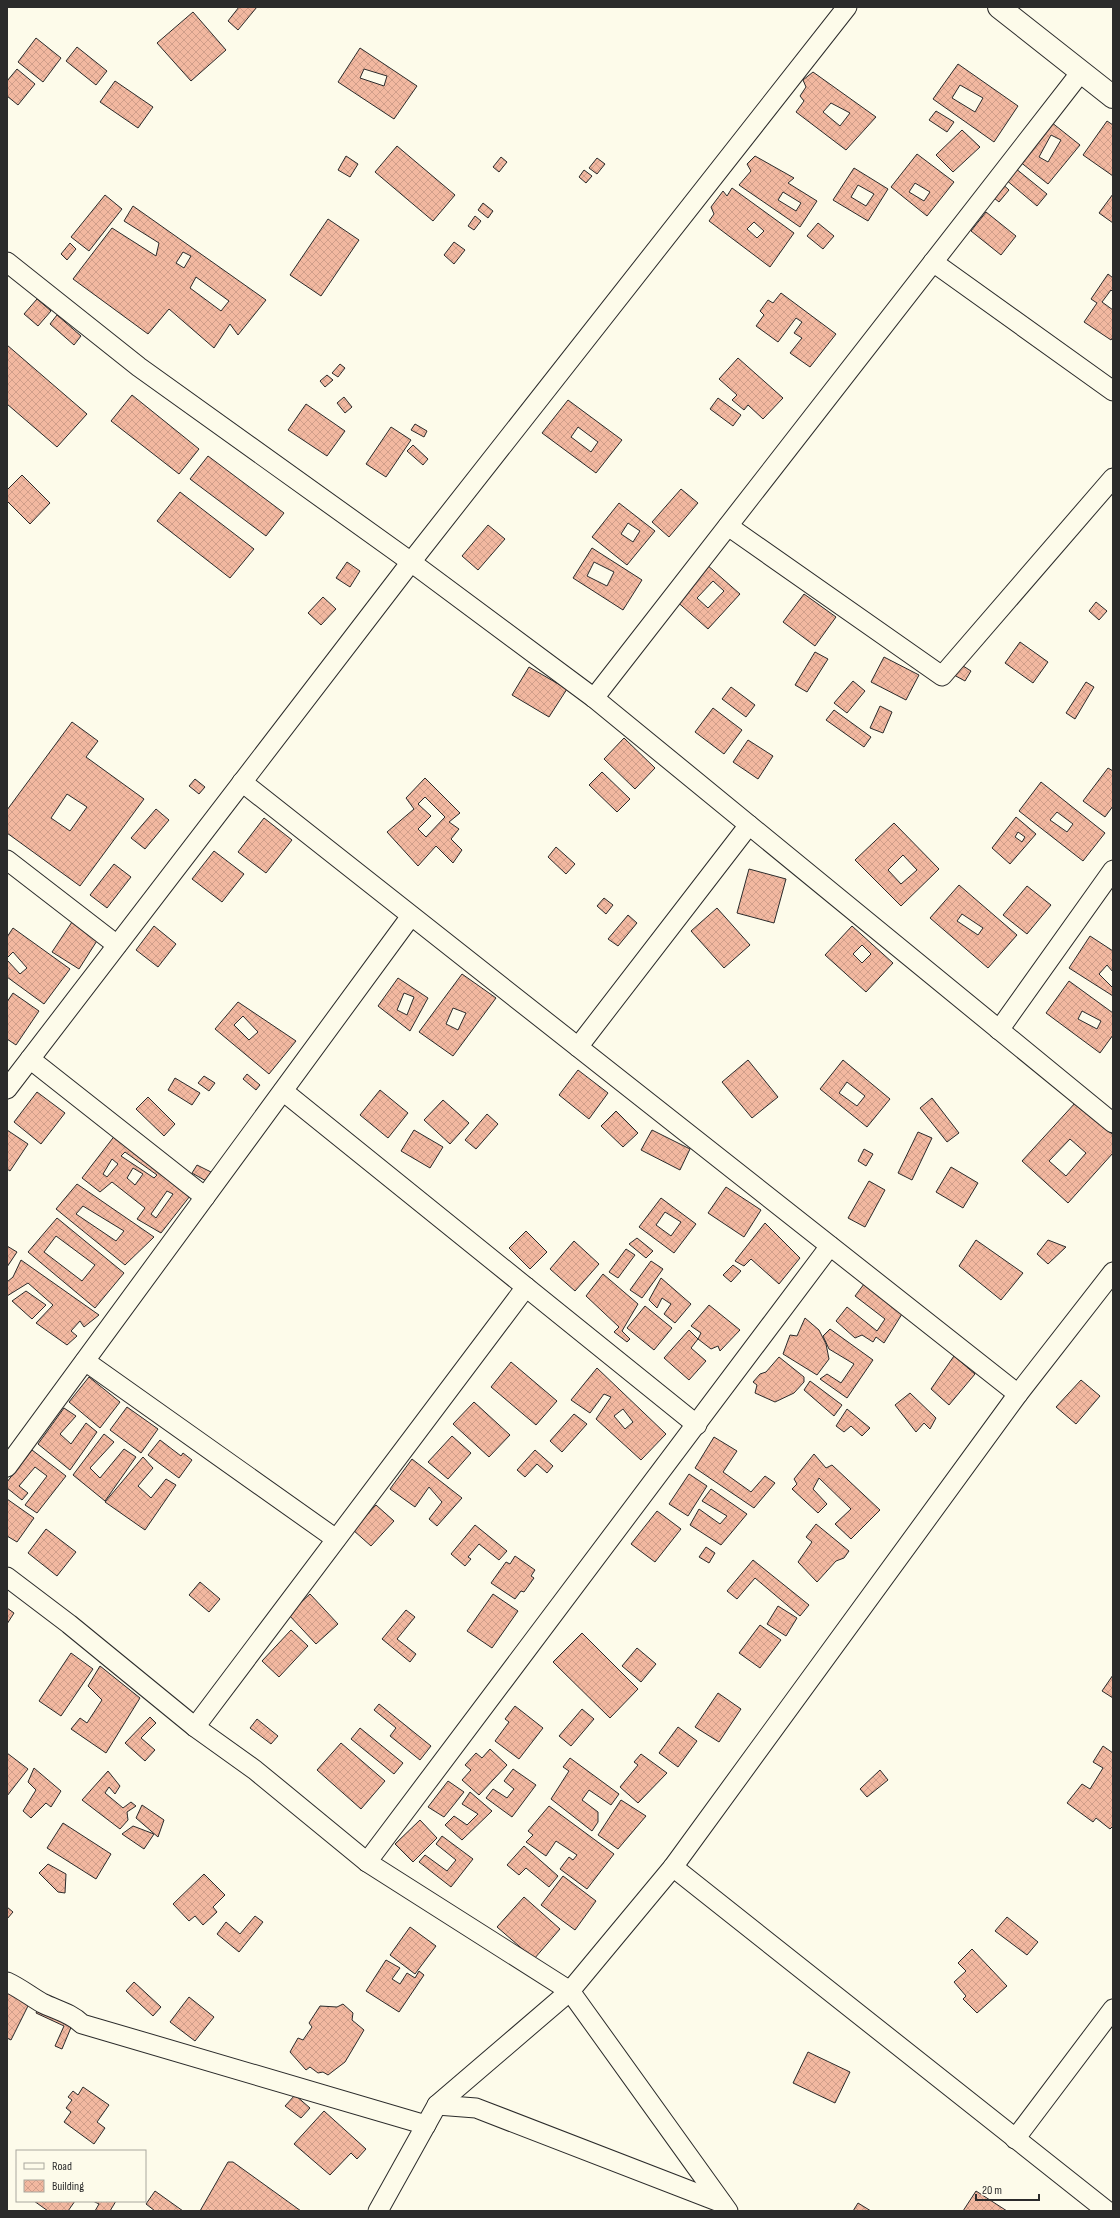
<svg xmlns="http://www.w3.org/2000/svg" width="1120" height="2218" font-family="'Sofia Sans Condensed',sans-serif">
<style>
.building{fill:url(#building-cross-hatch);stroke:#2b2b2b;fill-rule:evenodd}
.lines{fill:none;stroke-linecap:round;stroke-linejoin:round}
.street-casing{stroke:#2b2b2b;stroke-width:21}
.secondary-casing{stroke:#2b2b2b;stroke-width:24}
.street{stroke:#fdfbea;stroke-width:19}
.secondary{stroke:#fdfbea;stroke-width:22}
</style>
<defs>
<pattern id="building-cross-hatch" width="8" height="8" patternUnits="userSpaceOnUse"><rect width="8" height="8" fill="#f2b8a0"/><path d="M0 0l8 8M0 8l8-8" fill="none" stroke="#d09e8a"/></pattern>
</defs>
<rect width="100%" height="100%" fill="#fdfbea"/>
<g class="building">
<polygon points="239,7 257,7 238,30 228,21"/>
<polygon points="193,12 226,50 191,81 157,43"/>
<polygon points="36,38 61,58 43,82 18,62"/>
<polygon points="77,47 107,71 96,85 66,61"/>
<path d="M360 48 417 86 394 119 338 82ZM364 69 387 76 384 86 360 78Z"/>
<path d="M958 64 1018 106 994 142 933 99ZM960 85 983 98 975 112 952 98Z"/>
<polygon points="17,69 35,84 18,105 7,96 7,81"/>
<path d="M813 72 876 117 846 150 796 112 804 101 800 96 806 87 803 80ZM831 103 850 113 840 126 823 112Z"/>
<polygon points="115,81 153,107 138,128 100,102"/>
<polygon points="936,111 954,122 947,132 929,120"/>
<polygon points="1107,121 1113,125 1113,176 1083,155"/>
<path d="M1051 122 1080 145 1048 184 1019 161ZM1051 135 1061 140 1048 162 1039 157Z"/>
<polygon points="962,130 980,147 953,172 936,155"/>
<polygon points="397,146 455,195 433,221 375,172"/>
<path d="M917 154 954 182 927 216 891 187ZM915 183 930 192 924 201 909 192Z"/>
<polygon points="346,156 358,164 350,177 338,170"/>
<path d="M755 156 794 178 788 183 817 201 800 227 739 185 751 171 747 164ZM783 192 801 203 796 211 778 200Z"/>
<polygon points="501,157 507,162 499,172 493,167"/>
<polygon points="597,158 605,164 597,174 589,168"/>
<path d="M854 168 888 189 868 221 833 200ZM858 185 874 194 866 206 851 197Z"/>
<polygon points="1015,168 1047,194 1037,206 1005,179"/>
<polygon points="584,170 592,176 586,183 579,177"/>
<polygon points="999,181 1009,190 999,202 989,194"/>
<path d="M732 188 794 233 770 267 709 221 714 214 711 207 723 191 727 196ZM754 222 764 231 757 238 747 229Z"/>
<polygon points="1113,194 1113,223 1099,213"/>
<polygon points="105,195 122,209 89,251 71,237"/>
<polygon points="483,203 493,211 488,218 478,210"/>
<path d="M133 206 266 300 238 335 230 324 214 348 169 309 148 334 73 279 112 228 156 256 159 243 124 221ZM183 252 191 256 184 268 176 263ZM196 277 229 301 221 311 190 288Z"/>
<polygon points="986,212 1016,236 1001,255 971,231"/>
<polygon points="475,216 481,221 474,230 468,226"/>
<polygon points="328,219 359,240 321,296 290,275"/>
<polygon points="818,223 834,236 823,249 807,236"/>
<polygon points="454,242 465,250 454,264 444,255"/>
<polygon points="70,243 76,249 67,260 61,254"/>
<polygon points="1108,274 1113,278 1113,292 1111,290 1102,302 1113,310 1113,337 1111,340 1084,322 1097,303 1091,299"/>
<polygon points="781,293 836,334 810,367 790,353 802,338 794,333 802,322 796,318 778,342 756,326 764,315 760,311 768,300 773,303"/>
<polygon points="37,299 51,311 38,326 24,314"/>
<polygon points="57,315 81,336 74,345 50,324"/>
<polygon points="7,345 87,414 57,447 7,404"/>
<polygon points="738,358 783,398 763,419 748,405 744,410 732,400 737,395 719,379"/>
<polygon points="340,364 345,368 338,377 332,373"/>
<polygon points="327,375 333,380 325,387 320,381"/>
<polygon points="132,395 199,449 179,474 111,421"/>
<polygon points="344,397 352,407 345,413 337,403"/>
<polygon points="718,398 741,415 733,426 710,409"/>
<path d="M568 400 622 440 596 473 542 433ZM578 427 598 442 591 452 571 437Z"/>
<polygon points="306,404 345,431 327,456 288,430"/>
<polygon points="415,424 427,431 424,437 411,430"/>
<polygon points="391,427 411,440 386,477 366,464"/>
<polygon points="413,445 428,459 423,465 407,451"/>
<polygon points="208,456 284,513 266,536 190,479"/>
<polygon points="22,475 50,503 30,524 7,501 7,490"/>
<polygon points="681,489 698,503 669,537 652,522"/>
<polygon points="180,492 254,549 230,578 157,521"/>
<path d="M619 503 655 531 627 565 592 537ZM628 523 640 531 633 542 621 534Z"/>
<polygon points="488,525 505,539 478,570 462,556"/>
<path d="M592 548 642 580 623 610 573 578ZM594 562 614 572 607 586 587 576Z"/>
<polygon points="347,562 360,571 350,587 336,578"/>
<path d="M706 564 740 594 708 629 674 599ZM713 581 724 591 708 608 697 598Z"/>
<polygon points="804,594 836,617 815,646 783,622"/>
<polygon points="323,597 336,609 321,625 308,613"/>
<polygon points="1096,602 1107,611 1099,620 1089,611"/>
<polygon points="1020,642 1048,662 1033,683 1005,663"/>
<polygon points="815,652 828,659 807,692 795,685"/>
<polygon points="884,657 919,675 906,700 871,682"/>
<polygon points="960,664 971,671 965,681 954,675"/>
<polygon points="529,667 567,689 549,717 512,695"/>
<polygon points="853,681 865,691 847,713 834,703"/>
<polygon points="1086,682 1094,687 1075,719 1066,713"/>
<polygon points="731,687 755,705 746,717 722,699"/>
<polygon points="880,706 892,712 883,733 870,728"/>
<polygon points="713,708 742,730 724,754 695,732"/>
<polygon points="834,710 871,737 864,747 826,720"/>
<path d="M72 722 98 741 86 757 144 799 80 886 7 833V810ZM67 794 87 807 70 831 51 818Z"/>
<polygon points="624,738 655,768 635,789 604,759"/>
<polygon points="748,740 773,756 758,779 733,762"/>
<polygon points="1108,768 1113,771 1113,806 1105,817 1083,801"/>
<polygon points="602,772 630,799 617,812 589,785"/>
<path d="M425 778 460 813 449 822 459 829 451 839 462 850 453 863 436 846 418 866 387 832 414 809 406 798ZM425 797 445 817 426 837 418 829 431 816 418 804Z"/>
<polygon points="195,779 205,787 199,794 189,786"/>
<path d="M1041 782 1105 833 1083 861 1019 811ZM1057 812 1073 824 1067 832 1050 820Z"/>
<polygon points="156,809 169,820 145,849 131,838"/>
<path d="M1016 817 1036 834 1010 864 992 848ZM1018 832 1025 837 1022 842 1015 837Z"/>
<polygon points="264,818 292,840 266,873 238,852"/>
<path d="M894 823 939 869 901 906 855 860ZM903 855 917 870 901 884 888 870Z"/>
<polygon points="556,847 575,864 566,874 548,857"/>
<polygon points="214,851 244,874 222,902 192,879"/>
<polygon points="114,864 131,877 107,908 90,895"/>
<polygon points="749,869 786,879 774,923 737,913"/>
<path d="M959 885 1017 935 988 968 930 918ZM962 914 983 928 978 935 957 921Z"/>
<polygon points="1027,886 1051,905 1027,934 1003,915"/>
<polygon points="604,898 613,905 606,914 597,906"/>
<polygon points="717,908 750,945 724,968 691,931"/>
<polygon points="628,915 637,923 618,946 608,939"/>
<polygon points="74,919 100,936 79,969 52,952"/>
<polygon points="154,926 176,944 158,967 136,950"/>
<path d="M852 926 893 963 866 992 825 955ZM862 945 871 954 862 963 853 954Z"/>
<polygon points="13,928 70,969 44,1004 7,977 7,960 20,974 27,968 13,952 7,958 7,937"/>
<polygon points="1090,936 1113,951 1113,972 1107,965 1099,974 1113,988 1113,996 1069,968"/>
<path d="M462 974 496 998 453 1056 419 1032ZM453 1008 466 1013 458 1030 446 1024Z"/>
<path d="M398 978 428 998 410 1031 378 1006ZM404 993 414 997 407 1015 397 1010Z"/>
<path d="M1069 981 1113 1013V1035L1100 1053 1046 1013ZM1082 1011 1101 1021 1097 1029 1078 1019Z"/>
<polygon points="13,993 39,1011 16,1045 7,1039 7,1002"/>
<path d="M238 1002 296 1041 269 1074 215 1029ZM243 1016 258 1032 249 1040 234 1025Z"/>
<polygon points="748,1060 778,1097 752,1118 722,1082"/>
<path d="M843 1060 890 1099 867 1127 820 1089ZM847 1082 865 1096 857 1106 839 1093Z"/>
<polygon points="578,1070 608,1093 589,1119 559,1095"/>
<polygon points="247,1074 260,1085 256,1090 243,1079"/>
<polygon points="204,1076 215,1083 209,1091 198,1083"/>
<polygon points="175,1078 200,1093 192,1105 168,1090"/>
<polygon points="380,1090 408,1113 388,1138 360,1115"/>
<polygon points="37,1092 65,1113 41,1144 14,1122"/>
<polygon points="148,1097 175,1124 164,1136 136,1109"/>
<polygon points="932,1098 959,1133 947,1142 920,1108"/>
<polygon points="443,1100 469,1123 450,1144 424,1120"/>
<path d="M1076 1102 1113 1135V1153L1068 1203 1022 1161ZM1070 1139 1086 1153 1066 1176 1049 1161Z"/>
<polygon points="616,1111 638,1133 623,1147 601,1126"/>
<polygon points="487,1114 498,1124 476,1149 465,1140"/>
<polygon points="7,1130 28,1144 10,1171 7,1169"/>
<polygon points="414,1130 443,1147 430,1168 401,1151"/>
<polygon points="652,1130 690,1149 680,1170 641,1150"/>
<polygon points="918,1132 932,1138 912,1180 898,1173"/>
<path d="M116 1134 190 1196 161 1233 137 1219 145 1208 112 1182 100 1192 82 1178ZM125 1152 157 1175 154 1178 121 1156ZM112 1159 118 1164 107 1177 103 1174ZM133 1168 143 1174 135 1185 127 1178ZM167 1191 173 1194 156 1218 151 1214Z"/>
<polygon points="864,1149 873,1154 866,1166 858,1161"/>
<polygon points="197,1165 211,1172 206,1181 192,1173"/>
<polygon points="951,1167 978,1183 963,1208 936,1192"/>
<polygon points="869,1181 885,1190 865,1227 848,1218"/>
<path d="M77 1184 154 1237 125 1265 56 1209ZM83 1206 124 1231 116 1241 76 1214Z"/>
<polygon points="726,1187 761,1210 744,1237 708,1213"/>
<path d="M661 1198 696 1224 674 1253 639 1227ZM665 1212 681 1222 671 1236 656 1225Z"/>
<path d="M57 1218 124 1273 95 1308 28 1252ZM56 1236 95 1265 82 1281 44 1252Z"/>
<polygon points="765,1223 800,1258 779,1284 751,1259 744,1266 735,1261"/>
<polygon points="526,1231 547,1252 530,1269 509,1248"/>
<polygon points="637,1238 653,1251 646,1258 629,1244"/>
<polygon points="976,1240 1023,1273 1001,1300 959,1266"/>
<polygon points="1048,1240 1066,1247 1048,1264 1037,1254"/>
<polygon points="574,1241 599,1264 575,1291 550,1269"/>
<polygon points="7,1246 17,1252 7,1267"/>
<polygon points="626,1249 635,1255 618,1278 609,1272"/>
<polygon points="21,1260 99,1315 84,1327 80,1321 71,1331 77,1336 67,1345 36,1323 53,1305 28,1283 7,1296 7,1282 13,1277"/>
<polygon points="651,1261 663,1269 642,1298 630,1290"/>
<polygon points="733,1265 741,1271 731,1282 723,1275"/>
<polygon points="603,1274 638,1304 622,1331 630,1339 627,1342 614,1332 619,1327 586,1296"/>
<polygon points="661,1278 691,1304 675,1323 664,1314 671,1304 662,1298 657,1308 649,1300"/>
<polygon points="864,1284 902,1314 884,1343 876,1337 873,1342 862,1335 855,1338 836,1321 847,1307 877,1331 885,1319 855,1296"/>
<polygon points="26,1291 46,1305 32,1319 12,1301"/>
<polygon points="709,1305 740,1330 720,1351 718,1346 711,1349 698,1339 701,1333 691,1326"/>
<polygon points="645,1306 672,1328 654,1350 627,1328"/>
<polygon points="805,1318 819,1330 826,1344 829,1359 817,1375 783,1354 790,1335 797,1336"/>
<polygon points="830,1329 873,1360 847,1398 820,1379 827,1374 841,1383 854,1364 829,1349 823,1336"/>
<polygon points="689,1330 698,1339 691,1348 706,1361 689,1380 664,1358"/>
<polygon points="954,1356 975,1374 949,1405 931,1389"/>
<polygon points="779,1357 804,1377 804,1382 794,1393 775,1402 755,1393 757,1385 753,1382 760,1374 766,1372"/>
<polygon points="511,1362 557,1401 536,1425 491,1387"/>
<path d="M597 1368 666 1434 641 1460 596 1419 611 1397 604 1394 590 1413 571 1400ZM623 1409 633 1422 625 1429 614 1416Z"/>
<polygon points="89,1377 120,1402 100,1428 69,1402"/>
<polygon points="1081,1380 1100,1396 1076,1424 1056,1407"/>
<polygon points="810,1381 842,1405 834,1416 804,1390"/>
<polygon points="910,1393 936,1418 930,1429 924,1423 916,1432 895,1405"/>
<polygon points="474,1402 510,1435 489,1457 453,1424"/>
<polygon points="127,1407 158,1429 141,1453 110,1430"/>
<polygon points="64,1408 76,1416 60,1434 71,1444 86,1423 97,1432 70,1470 38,1444"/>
<polygon points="847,1409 870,1428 862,1436 851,1426 844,1432 836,1426"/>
<polygon points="574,1414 587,1424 562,1452 550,1441"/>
<polygon points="104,1434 114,1442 90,1468 100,1478 124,1449 136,1457 105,1501 73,1475"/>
<polygon points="452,1436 471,1453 448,1479 428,1462"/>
<polygon points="714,1437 737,1451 723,1472 751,1492 765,1476 775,1483 754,1508 695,1468"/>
<polygon points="160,1440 181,1456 183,1453 192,1460 179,1478 148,1455"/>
<polygon points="32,1450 66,1476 37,1513 25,1505 47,1476 35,1467 19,1486 28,1493 22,1500 7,1488 7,1482"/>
<polygon points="535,1450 553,1466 547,1473 537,1464 525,1477 517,1470"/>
<polygon points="814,1454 826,1468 832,1465 880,1510 851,1539 835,1524 851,1509 819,1478 813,1489 827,1504 818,1513 792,1489 797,1484 794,1479"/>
<polygon points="143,1457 153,1468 138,1486 151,1498 166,1479 176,1485 145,1530 105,1502"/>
<polygon points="412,1459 462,1498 437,1526 429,1519 442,1502 429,1487 415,1507 390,1489"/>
<polygon points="689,1474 707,1486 688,1516 669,1504"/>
<polygon points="711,1489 747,1514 721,1545 690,1525 699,1509 720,1524 727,1516 702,1501"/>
<polygon points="7,1499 34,1518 17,1542 7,1536"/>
<polygon points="376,1505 394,1521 371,1546 353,1530"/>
<polygon points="657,1511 681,1529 655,1562 631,1544"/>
<polygon points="816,1524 849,1551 844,1558 836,1561 817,1582 798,1562 812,1542 806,1537"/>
<polygon points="475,1525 507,1551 499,1560 479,1544 468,1557 471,1559 465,1566 451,1554"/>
<polygon points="46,1529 76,1552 57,1576 28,1553"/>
<polygon points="706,1547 715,1553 709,1563 699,1557"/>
<polygon points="515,1556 535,1570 531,1576 534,1578 524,1592 521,1591 515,1599 491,1583 506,1562 510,1564"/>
<polygon points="753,1560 809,1605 800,1616 755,1578 737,1599 727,1591"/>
<polygon points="200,1582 220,1599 209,1612 189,1595"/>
<polygon points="310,1594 338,1624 316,1644 288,1614"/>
<polygon points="493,1594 518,1611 492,1648 467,1631"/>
<polygon points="778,1606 797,1618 786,1636 767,1624"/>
<polygon points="7,1608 14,1613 7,1624"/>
<polygon points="406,1610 415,1617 397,1639 416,1654 410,1662 382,1639"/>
<polygon points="760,1625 781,1640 760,1668 739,1653"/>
<polygon points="291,1630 308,1646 279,1677 262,1661"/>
<polygon points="582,1633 638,1689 610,1718 553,1662"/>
<polygon points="637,1648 656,1664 641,1682 622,1666"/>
<polygon points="71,1653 93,1669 61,1716 39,1701"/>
<polygon points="100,1666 140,1698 106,1753 71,1729 80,1718 87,1723 102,1700 88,1686"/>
<polygon points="1113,1675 1113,1698 1102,1691"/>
<polygon points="718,1693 741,1709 719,1742 695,1727"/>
<polygon points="379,1704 431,1746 420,1760 390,1736 396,1728 374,1710"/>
<polygon points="515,1706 543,1728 519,1759 495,1741 509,1722 505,1719"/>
<polygon points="582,1709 594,1719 571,1746 559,1736"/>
<polygon points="150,1717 156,1723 141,1738 155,1750 145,1761 125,1743"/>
<polygon points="257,1719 278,1736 271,1744 250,1728"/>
<polygon points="678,1727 697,1741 678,1767 659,1753"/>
<polygon points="360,1728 403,1763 394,1774 351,1739"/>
<polygon points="341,1743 385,1781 361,1809 317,1770"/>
<polygon points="1103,1746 1113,1753 1113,1826 1110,1829 1096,1818 1093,1822 1067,1803 1082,1784 1090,1789 1103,1768 1093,1762"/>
<polygon points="490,1749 507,1765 479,1795 462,1780 471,1770 465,1765 476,1753 482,1758"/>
<polygon points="7,1753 28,1769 7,1796"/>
<polygon points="641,1754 667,1773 638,1803 620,1787 638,1765 634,1762"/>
<polygon points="570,1758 619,1794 611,1805 589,1790 582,1800 598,1812 598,1822 592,1831 551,1799 569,1771 563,1767"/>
<polygon points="34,1768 61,1791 51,1807 46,1803 31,1818 23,1811 36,1790 28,1782"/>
<polygon points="513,1769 536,1785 512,1817 486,1798 493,1789 507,1798 514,1789 504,1781"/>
<polygon points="880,1770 888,1780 867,1797 860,1789"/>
<polygon points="108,1771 120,1786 115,1794 109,1787 105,1793 123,1808 131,1802 136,1806 127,1812 128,1820 120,1829 82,1800"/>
<polygon points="448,1781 464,1792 444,1817 428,1807"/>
<polygon points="470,1792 492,1811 462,1840 445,1825 454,1816 467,1825 478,1814 462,1804"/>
<polygon points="621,1800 646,1816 618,1849 598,1835"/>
<polygon points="142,1805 164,1820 158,1837 136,1818"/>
<polygon points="549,1806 614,1854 587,1889 560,1869 569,1857 573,1860 577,1855 556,1841 546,1856 526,1842 533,1835 528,1831"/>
<polygon points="420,1820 437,1838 413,1862 395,1844"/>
<polygon points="63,1823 111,1854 96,1879 47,1848"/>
<polygon points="133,1826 154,1834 144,1849 122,1834"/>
<polygon points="442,1836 473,1859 451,1887 419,1862 425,1855 447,1871 456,1860 436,1844"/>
<polygon points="524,1846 558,1876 549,1887 526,1868 519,1875 507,1865"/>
<polygon points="48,1864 66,1874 65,1893 58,1892 39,1873"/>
<polygon points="204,1874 225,1895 213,1907 217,1912 203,1925 195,1916 189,1921 173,1904"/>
<polygon points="563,1876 596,1901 575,1930 541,1905"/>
<polygon points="524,1897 560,1929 534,1959 497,1927"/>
<polygon points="7,1907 13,1912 7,1919"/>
<polygon points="255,1916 263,1922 239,1952 217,1934 226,1922 240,1934"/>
<polygon points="1007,1917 1038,1942 1027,1955 995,1931"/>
<polygon points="410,1927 436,1946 415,1974 390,1955"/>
<polygon points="972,1949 1007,1986 977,2013 963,1999 966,1996 954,1982 966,1971 958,1963"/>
<polygon points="386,1960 400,1968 392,1979 400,1984 407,1973 415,1978 419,1971 424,1975 399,2012 366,1991"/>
<polygon points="134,1982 161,2007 153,2016 126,1991"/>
<polygon points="7,1988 31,2000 11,2040 7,2038"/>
<polygon points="189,1997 214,2017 195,2041 170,2022"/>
<polygon points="40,2004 75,2018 62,2049 55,2046 64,2026 36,2013"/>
<polygon points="343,2004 353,2013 352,2020 364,2030 345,2062 328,2075 323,2072 318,2073 310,2067 306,2070 290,2052 298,2038 303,2040 312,2027 309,2023 320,2006 337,2007"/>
<polygon points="808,2052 850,2072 835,2103 793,2083"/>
<polygon points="83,2087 109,2105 97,2122 105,2128 94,2144 64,2122 71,2112 66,2108 72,2100 68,2097 73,2091 78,2095"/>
<polygon points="295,2095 310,2108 301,2118 285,2106"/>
<polygon points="324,2111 366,2149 357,2159 351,2153 330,2175 294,2144"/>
<polygon points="228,2162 233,2162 301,2211 200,2211"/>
<polygon points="155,2191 183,2211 155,2211 146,2204"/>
<polygon points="976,2191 1007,2211 963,2211"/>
<polygon points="34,2201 75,2201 68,2211 48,2211"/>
<polygon points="93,2201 116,2201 110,2211 95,2211 99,2204"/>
<polygon points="858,2203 871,2211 853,2211"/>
</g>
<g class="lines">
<g class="street-casing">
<g id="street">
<polyline points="7,262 139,367 411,562 594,698 1113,1123"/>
<polyline points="933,262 1113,391"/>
<polyline points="728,526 942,676 1113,478"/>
<polyline points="594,698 1081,72"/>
<polyline points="242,782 1018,1394"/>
<polyline points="7,860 117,945"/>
<polyline points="999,1030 1113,870"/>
<polyline points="578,1047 749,825"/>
<polyline points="30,1059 205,1197"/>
<polyline points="7,1089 411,562 847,7"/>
<polyline points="283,1091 697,1425"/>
<polyline points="85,1361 336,1539"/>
<polyline points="7,1467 411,916"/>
<polyline points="7,1577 69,1624 195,1727 255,1770 367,1862 570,1991 728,2211"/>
<polyline points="195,1727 526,1287"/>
<polyline points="367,1862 830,1246"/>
<polyline points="673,1867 1107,2211"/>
<path d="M7 1982C20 1988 30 1996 42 2003 56 2010 71 2013 82 2024L426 2125"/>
<polyline points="437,2105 476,2108 722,2203"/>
<polyline points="1015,2139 1113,2009"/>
<polyline points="378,2211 437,2105 570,1991 673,1867 1018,1394 1113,1272"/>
</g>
</g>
<g class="secondary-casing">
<polyline id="secondary" points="999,7 1113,97"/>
</g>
<use href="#street" class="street"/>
<use href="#secondary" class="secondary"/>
</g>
<rect width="1120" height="2218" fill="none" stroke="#2b2b2b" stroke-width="16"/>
<rect x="16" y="2150" width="130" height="52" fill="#fdfbea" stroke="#a9a89e"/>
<rect x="24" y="2163" width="20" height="6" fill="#fdfbea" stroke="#a9a89e"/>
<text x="52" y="2170" font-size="12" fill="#2b2b2b">Road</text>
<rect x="24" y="2180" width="20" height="12" fill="url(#building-cross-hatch)" stroke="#a9a89e"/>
<text x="52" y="2190" font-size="12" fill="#2b2b2b">Building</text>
<path d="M976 2194v6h63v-6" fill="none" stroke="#2b2b2b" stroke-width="2"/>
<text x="982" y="2194" font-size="12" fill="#2b2b2b" stroke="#fdfbea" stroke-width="3" paint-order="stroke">20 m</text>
</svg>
